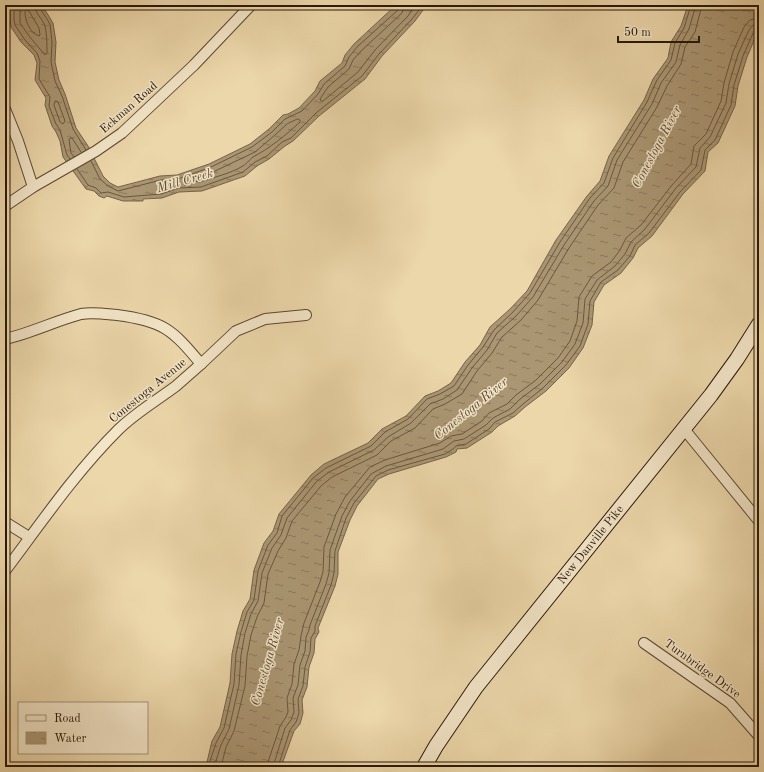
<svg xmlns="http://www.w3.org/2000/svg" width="764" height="772" font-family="'Old Standard TT',serif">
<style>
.water{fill:url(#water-ripples);stroke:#766348}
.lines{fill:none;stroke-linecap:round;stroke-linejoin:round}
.shore{stroke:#6a563d;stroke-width:1}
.minor-casing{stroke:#5a4730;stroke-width:12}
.secondary-casing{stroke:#291707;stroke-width:16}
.minor{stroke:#f3e5c8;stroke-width:10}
.secondary{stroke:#f3e5c8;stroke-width:14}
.labels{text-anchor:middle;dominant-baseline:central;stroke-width:3;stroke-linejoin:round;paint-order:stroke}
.street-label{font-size:12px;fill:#291707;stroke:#f3e5c8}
.water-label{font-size:13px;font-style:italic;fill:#5d4a32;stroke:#f3e5c8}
</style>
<defs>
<pattern id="water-ripples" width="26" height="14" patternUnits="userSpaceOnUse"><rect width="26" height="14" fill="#aa9673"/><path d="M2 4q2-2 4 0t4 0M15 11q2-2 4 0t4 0" fill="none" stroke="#8a795c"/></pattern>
</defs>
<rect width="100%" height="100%" fill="#ecd7aa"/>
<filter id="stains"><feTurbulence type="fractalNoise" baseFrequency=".005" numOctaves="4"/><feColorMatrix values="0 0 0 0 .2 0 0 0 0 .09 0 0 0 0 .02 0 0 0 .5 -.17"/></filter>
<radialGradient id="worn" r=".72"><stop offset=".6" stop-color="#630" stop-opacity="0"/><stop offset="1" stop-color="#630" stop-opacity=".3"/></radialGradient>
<g class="water">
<polygon points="10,5 42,5 53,23 56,42 55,62 59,80 65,94 76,128 88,146 103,176 110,183 118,187 160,176 177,175 209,164 250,144 269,129 283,115 288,114 299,108 315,91 320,81 342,63 345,55 354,44 396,5 429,5 423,10 415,21 382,56 365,79 319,116 293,141 285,146 269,159 257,166 245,176 202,191 179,192 162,198 143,199 143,201 123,201 107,196 104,198 99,196 94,191 86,189 63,157 60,141 56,132 52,126 45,105 46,98 35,80 37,63 34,55 21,42 11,27 10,19"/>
<polygon points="688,5 759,5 759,29 747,57 738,86 735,106 718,143 708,152 705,171 683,194 652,236 638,248 633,258 621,273 604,285 594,302 592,325 583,348 569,368 546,391 525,407 515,416 498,426 492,432 467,448 457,449 456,452 446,457 389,474 378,479 357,506 350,520 338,552 338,574 335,586 318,628 319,632 315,639 314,653 309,667 307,687 302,700 303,713 300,724 294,731 281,767 204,767 207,762 212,741 220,727 230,683 232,654 237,631 243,611 250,599 254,570 264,543 273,531 279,514 311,475 324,464 368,443 382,429 406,416 425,396 438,391 451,383 465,362 480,345 490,327 510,309 527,291 556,240 587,196 600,181 609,156 644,100 653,79 668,58 671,42 681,26"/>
</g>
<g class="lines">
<g class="shore">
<polyline points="14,5 14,19 15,25 25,40 37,53 40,61 39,79 50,97 49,106 56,124 60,130 67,155 70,159"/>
<path d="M20 5V23L29 36 45 55 47 53C47 45 47 34 45 26 42 18 35 13 34 5"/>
<polyline points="39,5 40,8 50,24 52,42 51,62 55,81 62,96 73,129 86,150"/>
<polyline points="405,5 402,13 361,51 353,60 349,69 328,87 320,99 321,101 323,101 358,72 375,50 408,16 415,5"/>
<path d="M27 10 29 11 39 28 40 35 39 36C30 33 25 21 25 12Z"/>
<polygon points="56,101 58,102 65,121 63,124 60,122 54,105"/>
<path d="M298 119 300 120V122C286 135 270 148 253 157 249 160 246 165 241 167 232 173 211 178 200 182L194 181 195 178 213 172 255 152 275 135 287 124Z"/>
<polyline points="74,157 71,153 69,140 70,138 72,138 81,152"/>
<polyline points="91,161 100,179 108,186 118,191 161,180 178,179 211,167 252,147 272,132 285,119 302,111 318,94 324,84 345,66 349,57 357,47 398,10 400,5"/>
<polyline points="77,169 88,185 96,188 101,193 108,192 124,197 161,194 179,188 201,187 243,172 255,162 267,156 282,142 291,138 316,113 362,76 379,54 412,19 423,5"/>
<polyline points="208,767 216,743 224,728 234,684 236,654 241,632 247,612 254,600 258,571 268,545 277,533 282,516 313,478 326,468 371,446 385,432 408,419 427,399 440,394 454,386 468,365 483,347 494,330 513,312 530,293 560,242 590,198 604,183 613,158 647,102 657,80 671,60 675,43 684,28 691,5"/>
<polyline points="214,767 221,745 229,729 239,685 241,655 245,633 251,614 258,601 262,573 272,548 281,535 287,518 317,481 329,472 374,450 388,437 411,423 430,404 443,399 457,390 472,368 487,350 497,333 516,316 533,297 564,245 594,201 608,186 617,160 652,104 661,83 676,62 680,45 689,29 696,5"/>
<polyline points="221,767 226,747 234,731 245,686 247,656 251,635 257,617 264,603 268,574 278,551 286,538 292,521 321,486 332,477 377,455 391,441 415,428 433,409 445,404 462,394 477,371 492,353 502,337 521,320 538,300 569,248 598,205 614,188 623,162 657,107 667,86 681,64 685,47 695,32 702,5"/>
<polyline points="267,767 268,762 280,726 286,717 288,712 287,698 292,684 294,664 299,650 301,636 304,623 320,582 323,572 324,547 336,514 345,497 370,467 385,460 440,443 451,436 462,434 482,421 489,413 507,404 516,395 536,380 558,358 570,341 577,321 579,297 592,276 611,262 620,250 626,238 641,225 672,185 691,164 694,146 706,134 721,101 724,83 733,52 744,27 750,20 759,18"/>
<polyline points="273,767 285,728 291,720 294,712 293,698 298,685 300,665 305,651 306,637 309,630 310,625 326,584 329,573 330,550 342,516 350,501 371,474 386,466 443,449 454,441 464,439 486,425 493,418 510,409 519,400 540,384 562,362 575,344 583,323 585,299 597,280 615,266 625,254 631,242 645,229 676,188 696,167 700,148 710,137 726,103 729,84 738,54 749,30 753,25 759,24"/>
<polyline points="278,767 290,730 296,722 299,713 298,699 303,686 305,667 310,652 311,638 315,631 315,626 331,585 334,573 335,551 346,518 354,503 376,476 388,470 445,454 453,449 456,446 466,444 489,429 495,422 513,413 523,404 543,388 566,365 580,346 588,324 590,301 601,282 618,270 630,256 635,245 649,233 680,192 701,170 705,150 715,140 731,105 734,85 743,56 754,31 759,29"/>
</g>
<g class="minor-casing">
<g id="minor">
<polyline points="5,109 18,141 33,187"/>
<polyline points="5,206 33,187 96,151 122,133 194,65 251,5"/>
<path d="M5 339C31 333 55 321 81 314 92 312 106 314 117 315 163 321 172 329 201 364 193 371 184 379 176 386 156 401 135 413 118 430 75 473 41 523 5 571"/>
<polyline points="201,364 236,331 265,319 306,315"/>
<polyline points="684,429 759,521"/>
<polyline points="5,522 29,537"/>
<polyline points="644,643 730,703 759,736"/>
</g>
</g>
<g class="secondary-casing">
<polyline id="secondary" points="424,767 436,746 476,687 711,395 737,359 759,324"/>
</g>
<use href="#minor" class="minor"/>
<use href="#secondary" class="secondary"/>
</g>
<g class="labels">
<g class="street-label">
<text transform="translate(129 108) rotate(-41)">Eckman Road</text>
<text transform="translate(148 391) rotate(-39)">Conestoga Avenue</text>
<text transform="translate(591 545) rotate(-51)">New Danville Pike</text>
<text transform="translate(702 669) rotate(36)">Turnbridge Drive</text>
</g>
<g class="water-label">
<text transform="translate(657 147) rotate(-62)">Conestoga River</text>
<text transform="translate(185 181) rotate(-16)">Mill Creek</text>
<text transform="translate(471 409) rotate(-39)">Conestoga River</text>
<text transform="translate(268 662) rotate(-74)">Conestoga River</text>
</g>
</g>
<rect width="764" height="772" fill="none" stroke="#ecd7aa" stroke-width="20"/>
<rect x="6" y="6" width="752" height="760" fill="none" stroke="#291707" stroke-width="2"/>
<rect x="10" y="10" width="744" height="752" fill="none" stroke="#291707"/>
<rect x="18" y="702" width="130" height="52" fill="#f3e5c8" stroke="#a2937b"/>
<rect x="26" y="715" width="20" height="6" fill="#f3e5c8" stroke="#a2937b"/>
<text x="54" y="722" font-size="12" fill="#291707">Road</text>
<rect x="26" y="732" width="20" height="12" fill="url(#water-ripples)" stroke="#a2937b"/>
<text x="54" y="742" font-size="12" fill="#291707">Water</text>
<path d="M618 36v6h81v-6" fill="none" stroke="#291707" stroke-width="2"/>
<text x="624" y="36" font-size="12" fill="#291707" stroke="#f3e5c8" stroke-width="3" paint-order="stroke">50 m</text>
<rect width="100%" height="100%" filter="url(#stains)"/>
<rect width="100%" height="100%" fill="url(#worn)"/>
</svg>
